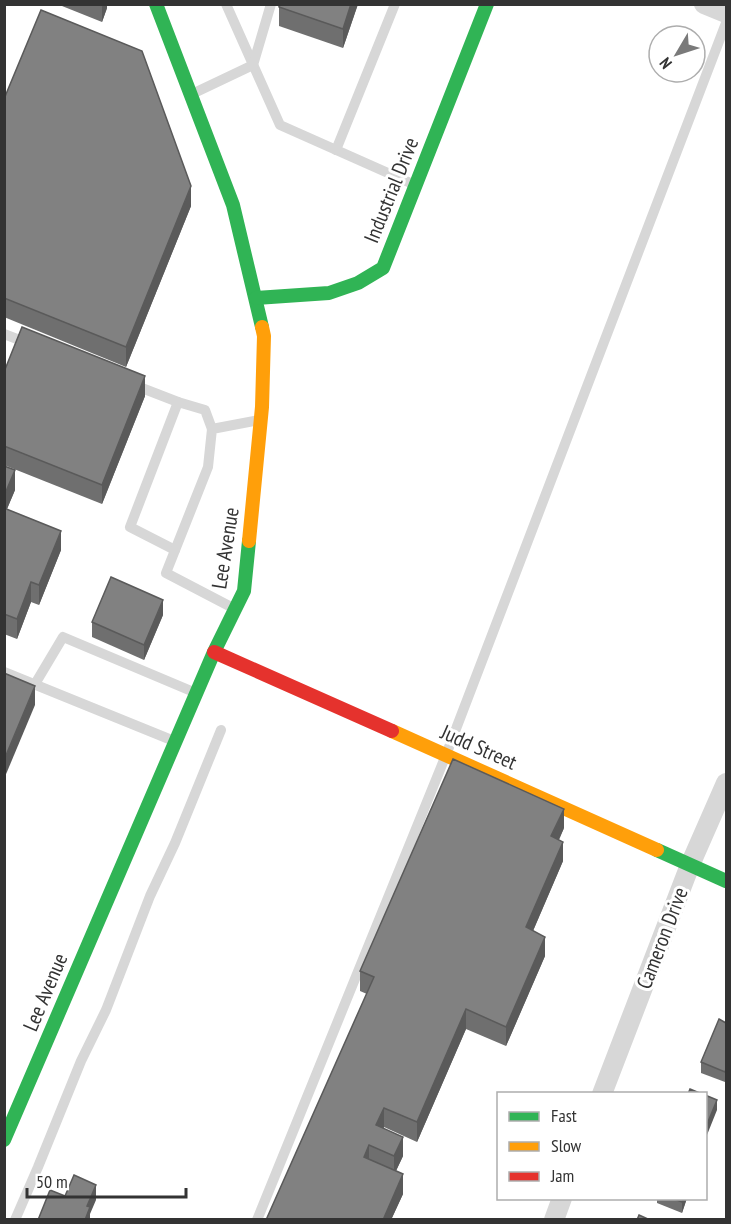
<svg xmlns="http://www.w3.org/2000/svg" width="731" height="1224" font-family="'PT Sans Narrow',sans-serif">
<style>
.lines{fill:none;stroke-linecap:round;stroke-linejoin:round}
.lane{stroke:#d7d7d7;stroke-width:10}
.street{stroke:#d7d7d7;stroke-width:20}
.fast{stroke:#30b455;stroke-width:14}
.slow{stroke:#ff9f0a;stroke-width:14}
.jam{stroke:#e5322d;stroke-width:14}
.wall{fill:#6f6f6f}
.shaded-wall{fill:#5a5a5a}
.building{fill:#818181;stroke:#5a5a5a;stroke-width:1.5}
.labels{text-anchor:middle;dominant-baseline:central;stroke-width:6;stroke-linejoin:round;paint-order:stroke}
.street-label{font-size:21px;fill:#333;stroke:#fff}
</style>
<rect width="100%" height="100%" fill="#fff"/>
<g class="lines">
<g class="lane">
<polyline points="226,4 280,125 415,185"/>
<polyline points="192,94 253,65 271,4"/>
<polyline points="336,150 395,4"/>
<polyline points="4,334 30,344"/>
<polyline points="134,385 178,402"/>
<polyline points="175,550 130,527 178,402 205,410 212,429"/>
<polyline points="235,609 166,573 208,467 212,429 259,420"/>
<polyline points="4,672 174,741"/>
<polyline points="35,684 63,637 196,693"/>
<polyline points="15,1220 38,1167 81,1061 106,1010 150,896 175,843 221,730"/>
<polyline points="257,1220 446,755 726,23"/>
</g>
<g class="street">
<polyline points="704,4 726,13"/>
<polyline points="602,1094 690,865 726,783"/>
<polyline points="554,1220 562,1198"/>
</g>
<g class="fast">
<polyline points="156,4 233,205 262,327"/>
<polyline points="256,298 329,293 358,283 383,268 487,4"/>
<polyline points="657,850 726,881"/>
<polyline points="4,1140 214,652 244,591 249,541"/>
</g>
<g class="slow">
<polyline points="249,541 262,407 264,336 262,327"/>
<polyline points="392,731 657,850"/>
</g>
<polyline class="jam" points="214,652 392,731"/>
</g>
<g class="wall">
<polygon points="57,4 107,4 107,8 102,22"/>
<polygon points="358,4 343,48 279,26 279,7"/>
<polygon points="4,99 191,206 126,367 4,317"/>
<polygon points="4,372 145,396 102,504 4,465"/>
<polygon points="4,466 15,490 7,509 61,550 39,605 31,602 17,639 4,634"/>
<polygon points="163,615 144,660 92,637 92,622"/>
<polygon points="564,828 559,840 563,861 533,931 545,956 506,1046 466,1029 417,1142 384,1127 383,1129 403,1156 396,1171 403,1194 391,1220 266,1220 367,994 360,991 360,971"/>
<polygon points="726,991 726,1006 725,1005 725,995"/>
<polygon points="726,1023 725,1082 701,1073 701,1062"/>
<polygon points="657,1198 687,1198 682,1213 657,1203"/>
</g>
<g class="shaded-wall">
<polygon points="103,4 107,4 107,8 102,22 102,7"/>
<polygon points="351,4 358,4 343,48 343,29"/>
<polygon points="191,186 191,206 126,367 126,347"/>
<polygon points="145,376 145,396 102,504 102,485"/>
<polygon points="15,470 15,490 4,516 4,496"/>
<polygon points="61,531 61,550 39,605 39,585"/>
<polygon points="31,582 31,602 17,639 17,619"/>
<polygon points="163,600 163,615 144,660 144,645"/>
<polygon points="35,686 35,705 4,779 4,760"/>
<polygon points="564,809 564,828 551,856 551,836"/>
<polygon points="563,842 563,861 526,947 526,927"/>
<polygon points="545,937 545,956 506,1046 506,1027"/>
<polygon points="466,1009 466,1029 417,1142 417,1122"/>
<polygon points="726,1069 726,1079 725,1082 725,1072"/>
<polygon points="717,1100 717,1110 705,1140 705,1129"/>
<polygon points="384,1108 384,1127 376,1145 376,1125"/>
<polygon points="403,1137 403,1156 394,1175 394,1156"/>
<polygon points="369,1145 369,1164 364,1157"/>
<polygon points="403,1174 403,1194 391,1220 383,1220"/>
<polygon points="96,1185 96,1200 90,1214 90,1220 85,1220 87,1206"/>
<polygon points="683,1198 687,1198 682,1213 682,1202"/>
</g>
<g class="building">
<polygon points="279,4 351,4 343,29 279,7"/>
<polygon points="41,10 142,51 191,186 126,347 4,298 4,99"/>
<polygon points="22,327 145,376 102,485 4,446 4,372"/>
<polygon points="4,466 15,470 4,496"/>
<polygon points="4,508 61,531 39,585 31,582 17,619 4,614"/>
<polygon points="111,577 163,600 144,645 92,622"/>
<polygon points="4,673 35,686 4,760"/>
<polygon points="453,759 564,809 551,836 563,842 526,927 545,937 506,1027 466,1009 417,1122 384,1108 376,1125 403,1137 394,1156 369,1145 364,1157 403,1174 383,1220 266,1220 374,977 360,971"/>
<polygon points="719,1019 726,1023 726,1069 725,1072 701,1062"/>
<polygon points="690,1089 702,1094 688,1094"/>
<polygon points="705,1095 717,1100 705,1129"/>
<polygon points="74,1175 96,1185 87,1206 90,1207 85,1220 38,1220 50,1190 65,1196"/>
<polygon points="672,1198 683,1198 682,1202"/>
<polygon points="639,1215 650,1220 637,1220"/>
</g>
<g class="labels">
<g class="street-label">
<text transform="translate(391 190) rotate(-68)">Industrial Drive</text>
<text transform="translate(225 548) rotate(-81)">Lee Avenue</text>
<text transform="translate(479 747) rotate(24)">Judd Street</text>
<text transform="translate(662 938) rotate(-69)">Cameron Drive</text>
<text transform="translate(45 992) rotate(-67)">Lee Avenue</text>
</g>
</g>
<rect width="731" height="1224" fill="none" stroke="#333333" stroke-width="12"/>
<rect x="497" y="1092" width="210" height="108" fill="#ffffff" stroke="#adadad" stroke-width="1.5"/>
<rect x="509" y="1112" width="30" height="9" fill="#30b455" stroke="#adadad" stroke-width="1.5"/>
<text x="551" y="1122" font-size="18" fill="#333333">Fast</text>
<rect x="509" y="1142" width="30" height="9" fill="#ff9f0a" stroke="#adadad" stroke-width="1.5"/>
<text x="551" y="1152" font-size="18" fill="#333333">Slow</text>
<rect x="509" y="1172" width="30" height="9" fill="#e5322d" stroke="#adadad" stroke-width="1.5"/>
<text x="551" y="1182" font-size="18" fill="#333333">Jam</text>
<g transform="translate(677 54) rotate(231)"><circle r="28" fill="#ffffff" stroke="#adadad" stroke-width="1.5"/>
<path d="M0-4.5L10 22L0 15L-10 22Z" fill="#7a7a7a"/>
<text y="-9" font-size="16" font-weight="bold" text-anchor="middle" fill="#333333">N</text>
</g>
<path d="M27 1188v9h159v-9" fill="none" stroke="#333333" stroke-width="3"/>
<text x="36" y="1188" font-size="18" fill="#333333" stroke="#ffffff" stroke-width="4.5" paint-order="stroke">50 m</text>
</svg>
